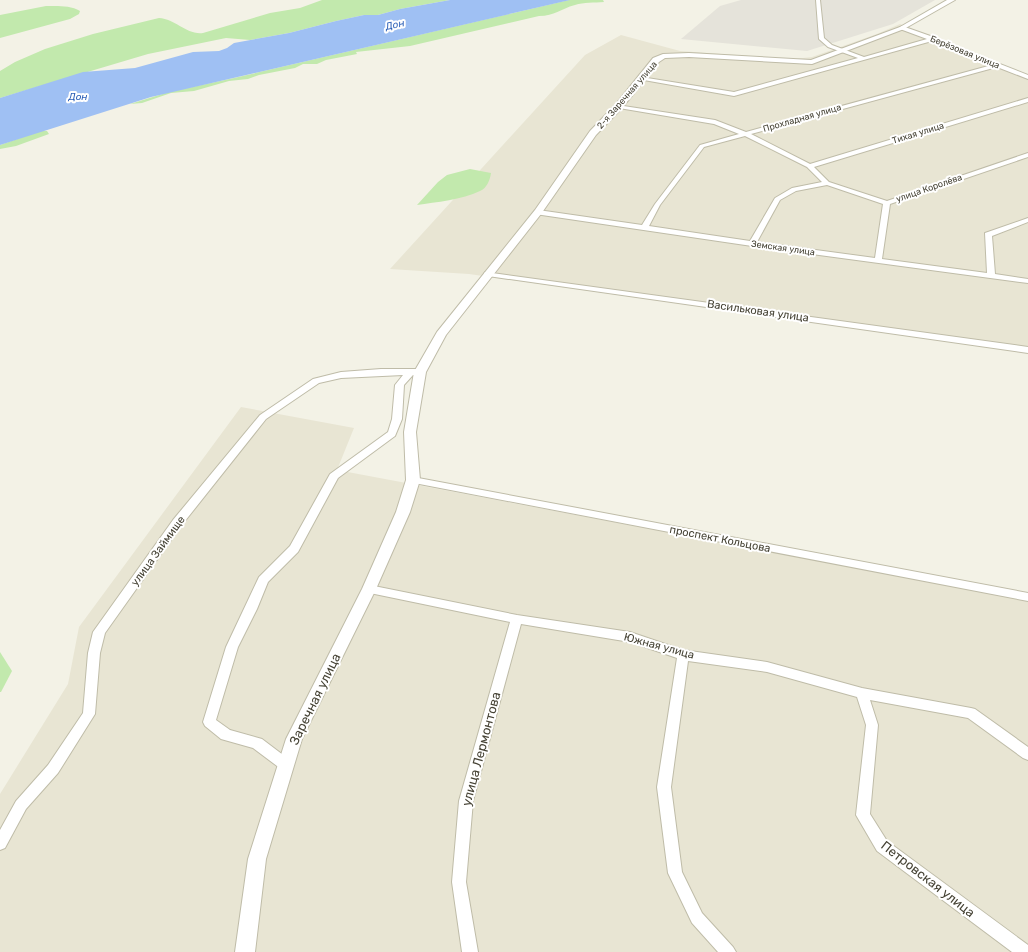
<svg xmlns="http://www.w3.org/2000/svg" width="1028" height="952" font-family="Rubik,sans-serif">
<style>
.residential{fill:#e8e5d3}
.industrial{fill:#e5e3da}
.green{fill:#c2e9ad}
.water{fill:#9fc0f3}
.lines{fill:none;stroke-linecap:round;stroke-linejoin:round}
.minor-casing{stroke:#bfbca8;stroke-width:2}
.tertiary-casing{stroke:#bfbca8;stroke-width:2}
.minor{fill:#fff;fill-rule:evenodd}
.tertiary{fill:#fff;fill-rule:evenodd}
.labels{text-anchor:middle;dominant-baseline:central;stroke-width:4;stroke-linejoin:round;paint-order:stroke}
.far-street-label{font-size:9px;fill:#464335;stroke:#fff}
.far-water-label{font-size:10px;font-style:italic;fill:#2a5eb6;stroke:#fff}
.street-label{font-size:11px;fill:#464335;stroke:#fff}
.near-street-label{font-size:13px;fill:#464335;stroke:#fff}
</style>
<rect width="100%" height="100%" fill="#f3f2e6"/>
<g class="residential">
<polygon points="900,24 1028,75 1028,352 469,274 390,269 585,55 621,35 680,51 794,59 812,57 877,34"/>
<polygon points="241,407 354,428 337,470 1028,600 1028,952 0,952 0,794 68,684 79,627"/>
</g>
<polygon class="industrial" points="741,0 935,0 893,24 807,51 681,39 720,6"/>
<g class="green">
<path d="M322 0H450L400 9 378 15H364L336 21 289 33 250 40 226 38 148 54 0 98V71L15 62 45 49 93 34 159 18C176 19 186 35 203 33L270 13 300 8Z"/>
<path d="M569 0H603L604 2C594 3 584 2 575 5 560 9 555 16 539 16L410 46 356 52 357 54 326 60 317 64H303L295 68 259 75 248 79 229 81 194 91 171 93 142 103 130 104 169 92 234 78Z"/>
<path d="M46 6C57 6 70 5 80 11L79 14 70 19 0 38V15Z"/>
<polygon points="40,131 47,131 49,134 16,146 0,149 0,145"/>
<path d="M470 169 491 173C490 180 487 188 480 191 462 200 436 202 417 205L438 182 447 175Z"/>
<polygon points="0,652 12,671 1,692 0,692"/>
</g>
<polygon class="water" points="450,0 570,0 151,97 0,145 0,98 83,72 135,68 193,52 219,51 227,48 234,43 289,33 336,21 364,15 378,15 400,9"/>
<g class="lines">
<g class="minor-casing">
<g id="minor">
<path d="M816 0H820L824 38 832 45 864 57 927 39 900 29 899 28 902 26 936 38V39L1028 75V79L997 67 751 134 810 164 1028 98V102L814 167 829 182 887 201 1028 153V157L890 204 882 259 987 273 985 233 1028 218V222L992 236 995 274 1028 279V283L752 246 535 214 534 212 538 210 642 225 655 204 700 145 739 134 714 124 619 108 616 106 617 105 715 120 746 132 992 65 932 41 734 96 638 79 641 77 734 92 858 58 828 47 819 39ZM745 136 807 167 822 182 792 188 775 198 750 241 649 226 660 205 704 147ZM827 185 883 204 875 258 757 242 780 200 796 191Z"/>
<polygon points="485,272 1028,347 1028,353 488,276 484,274"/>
<polygon points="381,369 420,369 424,372 420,375 413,375 404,385 402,419 395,436 338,478 298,552 268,582 257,609 238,647 216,720 230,730 262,739 291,761 293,765 291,769 286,771 281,769 253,748 221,739 205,726 203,722 226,647 259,577 290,546 330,474 388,432 392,419 395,385 403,375 341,378 319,383 266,419 181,526 105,633 100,653 95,714 58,773 26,809 5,848 0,850 0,830 16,801 48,765 83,713 88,653 93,632 173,520 260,415 313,379 341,372"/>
<polygon points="413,477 1028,593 1028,601 409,482 408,480 409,478"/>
<polygon points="369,585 517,615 630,632 683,650 767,662 862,688 971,708 975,709 1028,747 1028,760 1023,758 968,718 870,700 878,725 870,814 887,841 1028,945 1028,952 1012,952 877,851 856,815 866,725 857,697 767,672 688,661 671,787 682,872 702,913 733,947 736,952 718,952 692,923 668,873 657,787 677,658 630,642 521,624 473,801 466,882 478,952 462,952 452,882 459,801 510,622 365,592 363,589 365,586"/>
</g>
</g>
<g class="tertiary-casing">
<polygon id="tertiary" points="947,0 955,0 904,29 812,64 689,57 665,58 659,62 622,108 596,135 541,214 446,335 426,372 416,432 420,480 410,512 376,589 302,739 266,859 255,952 235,952 248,859 286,739 362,589 396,512 406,480 404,432 414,372 437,332 535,210 590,131 616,104 653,58 663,54 689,53 811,60 900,27"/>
</g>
<use href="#minor" class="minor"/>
<use href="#tertiary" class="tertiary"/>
</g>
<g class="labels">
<g class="far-street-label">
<text transform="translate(965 52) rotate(22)">Берёзовая улица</text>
<text transform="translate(627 95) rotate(-49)">2-я Заречная улица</text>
<text transform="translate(802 118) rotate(-16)">Прохладная улица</text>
<text transform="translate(918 133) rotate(-17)">Тихая улица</text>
<text transform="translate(929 188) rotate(-19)">улица Королёва</text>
<text transform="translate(783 248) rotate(8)">Земская улица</text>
</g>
<g class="far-water-label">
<text transform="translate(395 25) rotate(-12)">Дон</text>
<text x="78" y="97">Дон</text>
</g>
<g class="street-label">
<text transform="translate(758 311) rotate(8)">Васильковая улица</text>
<text transform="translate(720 539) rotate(11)">проспект Кольцова</text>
<text transform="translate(158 551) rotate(-54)">улица Займище</text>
<text transform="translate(659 646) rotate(15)">Южная улица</text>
</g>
<g class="near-street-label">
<text transform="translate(315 699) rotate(-64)">Заречная улица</text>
<text transform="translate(481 749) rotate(-75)">улица Лермонтова</text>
<text transform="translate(928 879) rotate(38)">Петровская улица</text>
</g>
</g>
</svg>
